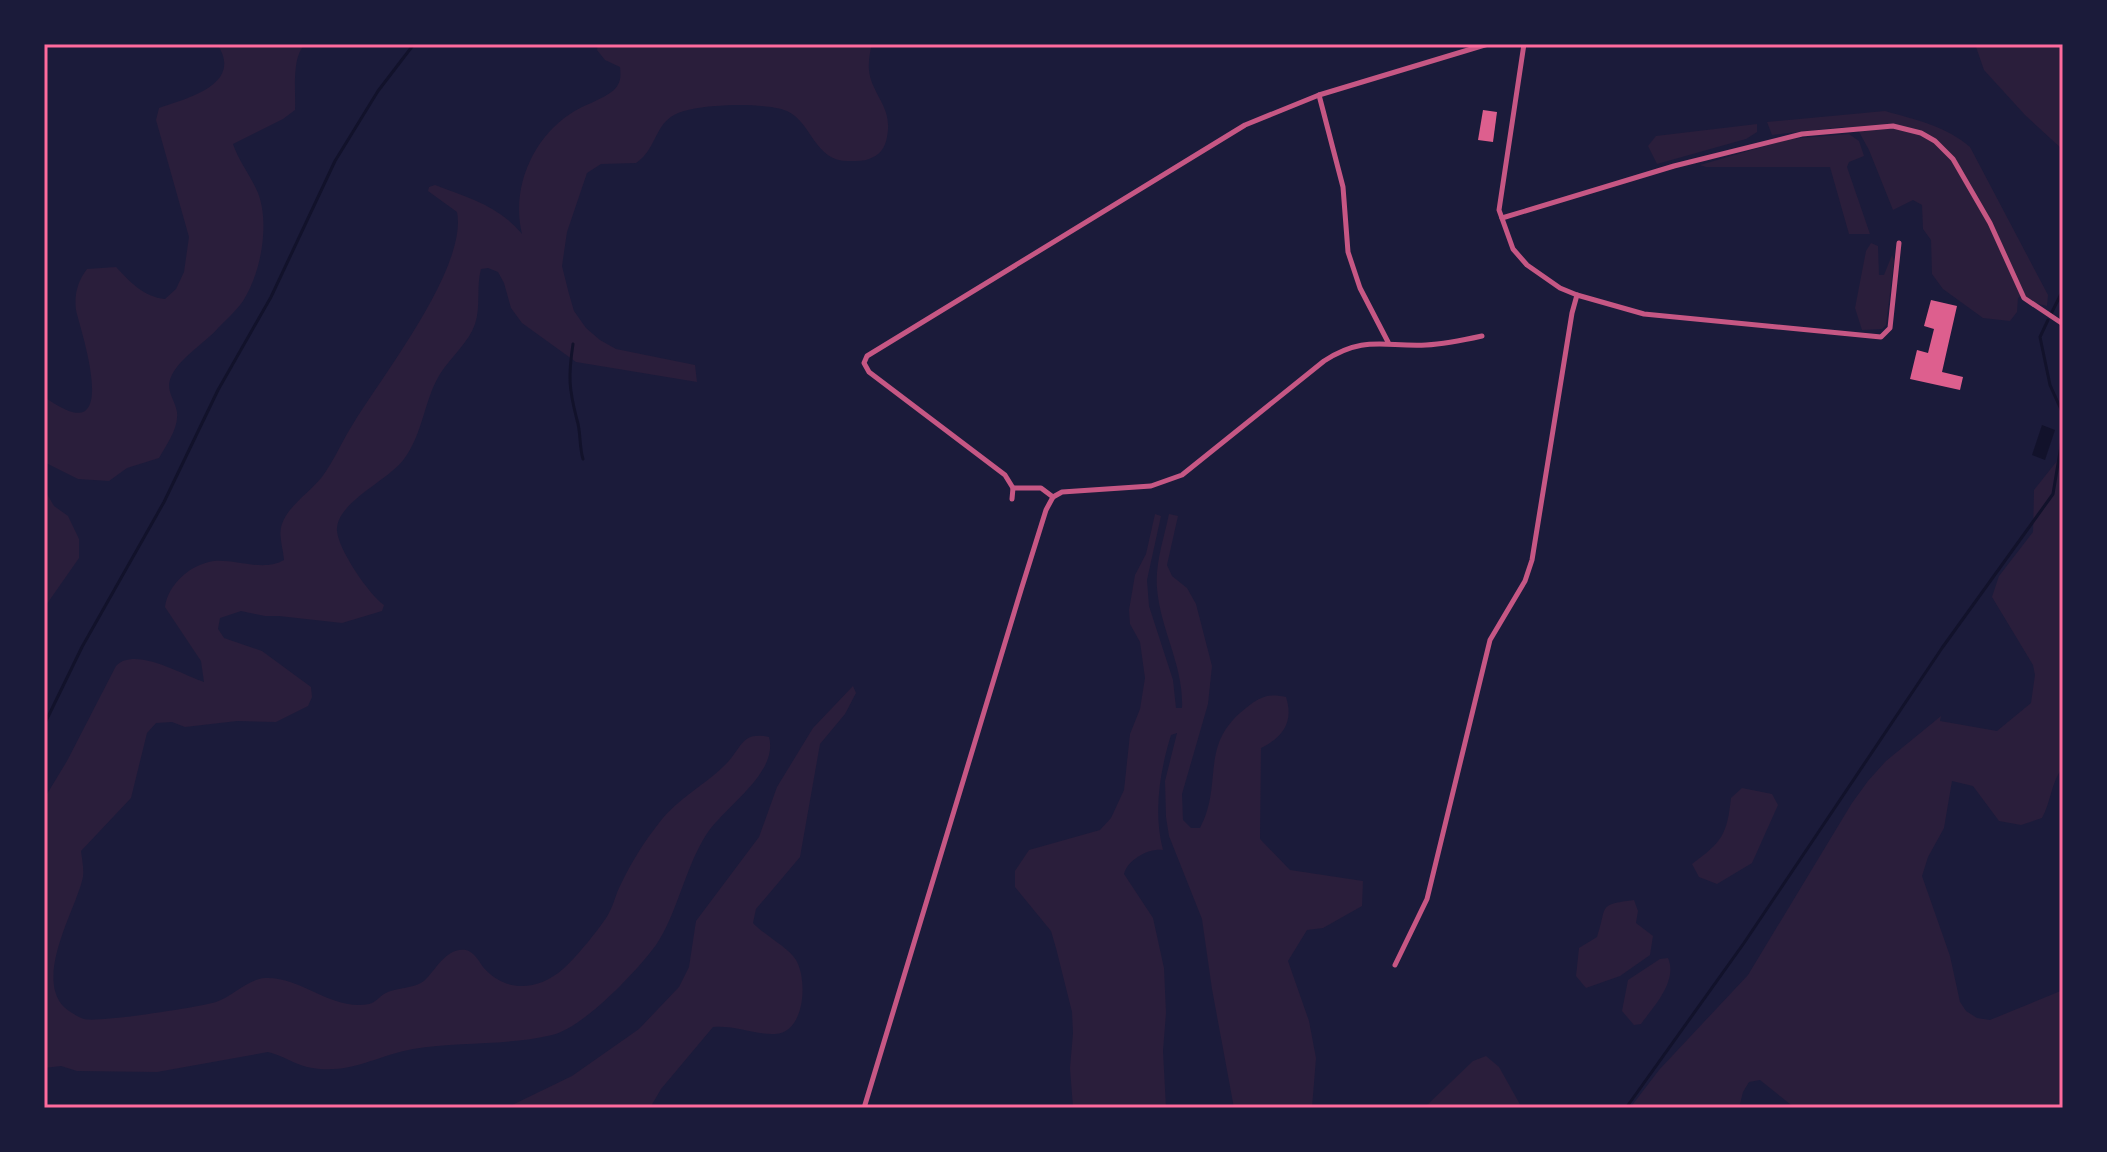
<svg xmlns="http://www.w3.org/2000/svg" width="2107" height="1152" font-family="Karla,sans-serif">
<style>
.green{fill:#2a1e3b}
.water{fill:#12122b}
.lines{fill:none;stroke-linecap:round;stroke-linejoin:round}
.stream{stroke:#12122b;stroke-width:3}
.building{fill:#dd5f8e}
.minor{stroke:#c65784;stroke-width:5}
.neatline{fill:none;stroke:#ff6b9d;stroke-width:3}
</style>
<rect width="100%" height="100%" fill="#1b1b3a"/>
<g class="green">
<path d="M217 44H306C291 55 296 92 295 110L283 119 233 144C239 162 251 176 258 193 270 224 261 273 243 301 236 311 226 320 218 328 203 345 180 357 171 377 165 391 175 399 177 412 179 428 166 445 159 458L127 468 109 481 78 479 44 462V397C52 402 62 409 72 412 113 423 79 325 76 310 74 294 78 281 87 269L116 267C130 282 144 297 165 299L176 289 184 272 189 237 156 120 159 108C185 99 245 85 217 44Z"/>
<path d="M598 44H872C869 56 867 68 871 80 879 102 892 111 887 137 885 148 880 155 869 159 864 161 857 161 851 161 814 163 813 123 787 111 765 102 707 104 684 111 653 119 659 148 636 163L601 164 587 173 567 232 562 266 569 294 574 311 586 328 600 340 616 349 695 365 697 382 576 362 522 323 511 308 504 283 498 272 488 268 481 269C476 287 481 307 475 324 469 342 450 358 440 374 424 400 423 434 404 459 389 480 339 501 337 528 335 545 369 595 384 605L382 611 342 623 279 616H265L241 611 220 618 218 629 224 638 262 651 311 687 312 697 308 706 276 722 237 721 185 727 172 722 156 723 147 733 131 798 81 851C82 860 85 872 82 881 74 912 35 977 64 1007 68 1011 78 1017 84 1019 98 1023 200 1007 216 1002 232 997 248 979 265 978 301 976 331 1011 369 1004 376 1002 378 998 384 994 395 987 414 989 424 981 436 970 446 947 466 950 474 952 479 961 483 967 505 993 538 991 563 969 574 960 603 925 609 913 614 904 616 893 621 884 631 863 644 842 659 823 678 798 707 784 727 763 742 747 742 731 769 737 779 773 724 807 706 835 685 868 677 914 656 945 637 971 583 1028 552 1035 507 1046 459 1041 413 1049 375 1056 348 1076 307 1067 294 1064 282 1055 268 1052L157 1072 77 1071 61 1066 44 1068V799L67 761 116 666C135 646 182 675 204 682L201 661 165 607C168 584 191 564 214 561 236 559 264 572 284 560 283 547 278 536 282 524 288 506 310 492 322 477 334 461 342 441 353 424 382 376 468 267 457 212L428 191 429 187 435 185C469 198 499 206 522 234 511 189 532 139 570 114 583 105 602 100 614 90 621 83 621 76 620 67L605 60 597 50Z"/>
<polygon points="1975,44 2060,44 2063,46 2063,150 2025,115 1984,70"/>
<path d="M1885 111C1916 120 1946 126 1970 147L2048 295 2047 306 2034 303 2022 294 2018 298 2017 312 2010 321 1983 318 1943 289 1932 274 1931 240 1923 229 1922 205 1913 200 1893 210 1869 150 1858 130 1843 127 1772 135 1767 122Z"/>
<polygon points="1757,124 1757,132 1746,139 1657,164 1648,146 1656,136"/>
<polygon points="1849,134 1859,141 1864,156 1849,162 1847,167 1870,234 1849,234 1830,167 1706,167 1700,165 1789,139"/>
<polygon points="1871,243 1878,246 1879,275 1884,275 1892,255 1894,261 1886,325 1882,329 1862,330 1855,308 1866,251"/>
<path d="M2063 460V767C2051 782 2051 802 2042 818L2021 825 1999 821 1973 786 1952 781 1944 828 1928 857 1922 876 1950 956 1960 1002 1966 1011 1977 1018 1990 1020 2063 990V1108H1795L1760 1080 1749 1082 1743 1092 1739 1108H1630L1659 1070 1748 975 1852 803 1868 781 1886 761 1941 716 1940 721 1997 731 2031 703 2035 675 2033 665 1992 597 1999 576 2033 532 2034 490 2057 461Z"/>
<polygon points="44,489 54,506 68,516 79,539 79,558 44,608"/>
<path d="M1155 514 1161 516 1147 580 1149 606 1173 680 1176 708H1182C1184 666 1160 629 1157 588 1155 564 1164 538 1169 514L1178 516 1167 565 1172 576 1187 588 1196 604 1212 666 1208 704 1182 794 1183 820 1191 828H1200C1224 783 1198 745 1246 708 1260 697 1268 693 1286 697 1294 722 1283 737 1261 748L1260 839 1290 870 1363 881 1362 906 1323 928 1307 930 1288 961 1309 1021 1316 1058 1312 1108H1234L1212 989 1202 919 1169 836 1166 817 1165 781 1177 733 1171 735C1160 771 1153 812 1163 850 1149 848 1128 859 1124 874L1153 918 1164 968 1166 1013 1163 1051 1166 1108H1073L1070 1068 1073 1033 1072 1012 1056 948 1051 931 1015 887V871L1029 850 1100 830 1111 818 1124 790 1130 734 1140 709 1145 678 1140 642 1130 624 1129 610 1135 575 1146 554Z"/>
<path d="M853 686 856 693 845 714 820 744 800 857 756 909 753 923C764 935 789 948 796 960 808 980 805 1033 775 1034 755 1035 736 1025 713 1027L661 1089 650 1108H506L572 1076 639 1029 679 987 689 967 696 921 759 837 777 787 813 728Z"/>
<path d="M1742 788 1772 794 1778 805 1752 863 1717 884 1699 877 1692 864C1722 842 1727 835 1731 798Z"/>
<path d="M1634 900 1638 911 1636 923 1653 936 1650 955 1620 976 1586 988 1576 976 1579 948 1597 937C1608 906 1596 905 1634 900Z"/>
<path d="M1668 958C1678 981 1654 1006 1641 1024L1634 1025 1622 1011 1628 980 1660 959Z"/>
<polygon points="1486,1056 1499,1067 1522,1108 1424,1108 1473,1061"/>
</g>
<polygon class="water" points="2042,425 2055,430 2045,460 2032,455"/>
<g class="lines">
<g class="stream">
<polyline points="2051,314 2063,290"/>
<polyline points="2048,320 2040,337 2050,385 2063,414"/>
<path d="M573 344C568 377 569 389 577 420 581 432 579 446 583 459"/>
<polyline points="44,725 82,647 164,502 218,390 271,297 335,161 378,91 414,44"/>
<polyline points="1626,1108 1744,943 1942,648 2053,494 2063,434"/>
</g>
</g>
<g class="building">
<polygon points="1483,110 1497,112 1493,142 1478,140"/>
<polygon points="1931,300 1957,306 1942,372 1963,377 1960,390 1910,379 1917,350 1928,353 1934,329 1924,326"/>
</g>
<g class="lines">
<g class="minor">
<polyline points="1524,44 1499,210 1513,249 1527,265 1560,288 1577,295 1644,314 1881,337 1890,328 1899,243"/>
<polyline points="1319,95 1343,187 1348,252 1360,288 1388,342"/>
<polyline points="1502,218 1674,166 1802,134 1893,126 1921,133 1935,141 1953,159 1990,223 2024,298 2063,324"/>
<polyline points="1013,488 1041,488 1053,497"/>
<path d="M1053 497 1062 492 1151 486 1182 475 1324 361C1364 335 1384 347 1426 345 1445 344 1464 340 1482 336"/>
<polyline points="1012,499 1013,488 1005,475 869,372 864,363 867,356 1245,125 1319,95 1488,44"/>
<polyline points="1395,965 1427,899 1490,640 1525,581 1532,560 1572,313 1577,295"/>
<polyline points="864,1108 1021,590 1046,510 1053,497"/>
</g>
</g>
<rect width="2107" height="1152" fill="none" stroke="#1b1b3a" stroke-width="92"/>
<rect x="46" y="46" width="2015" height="1060" class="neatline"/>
</svg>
